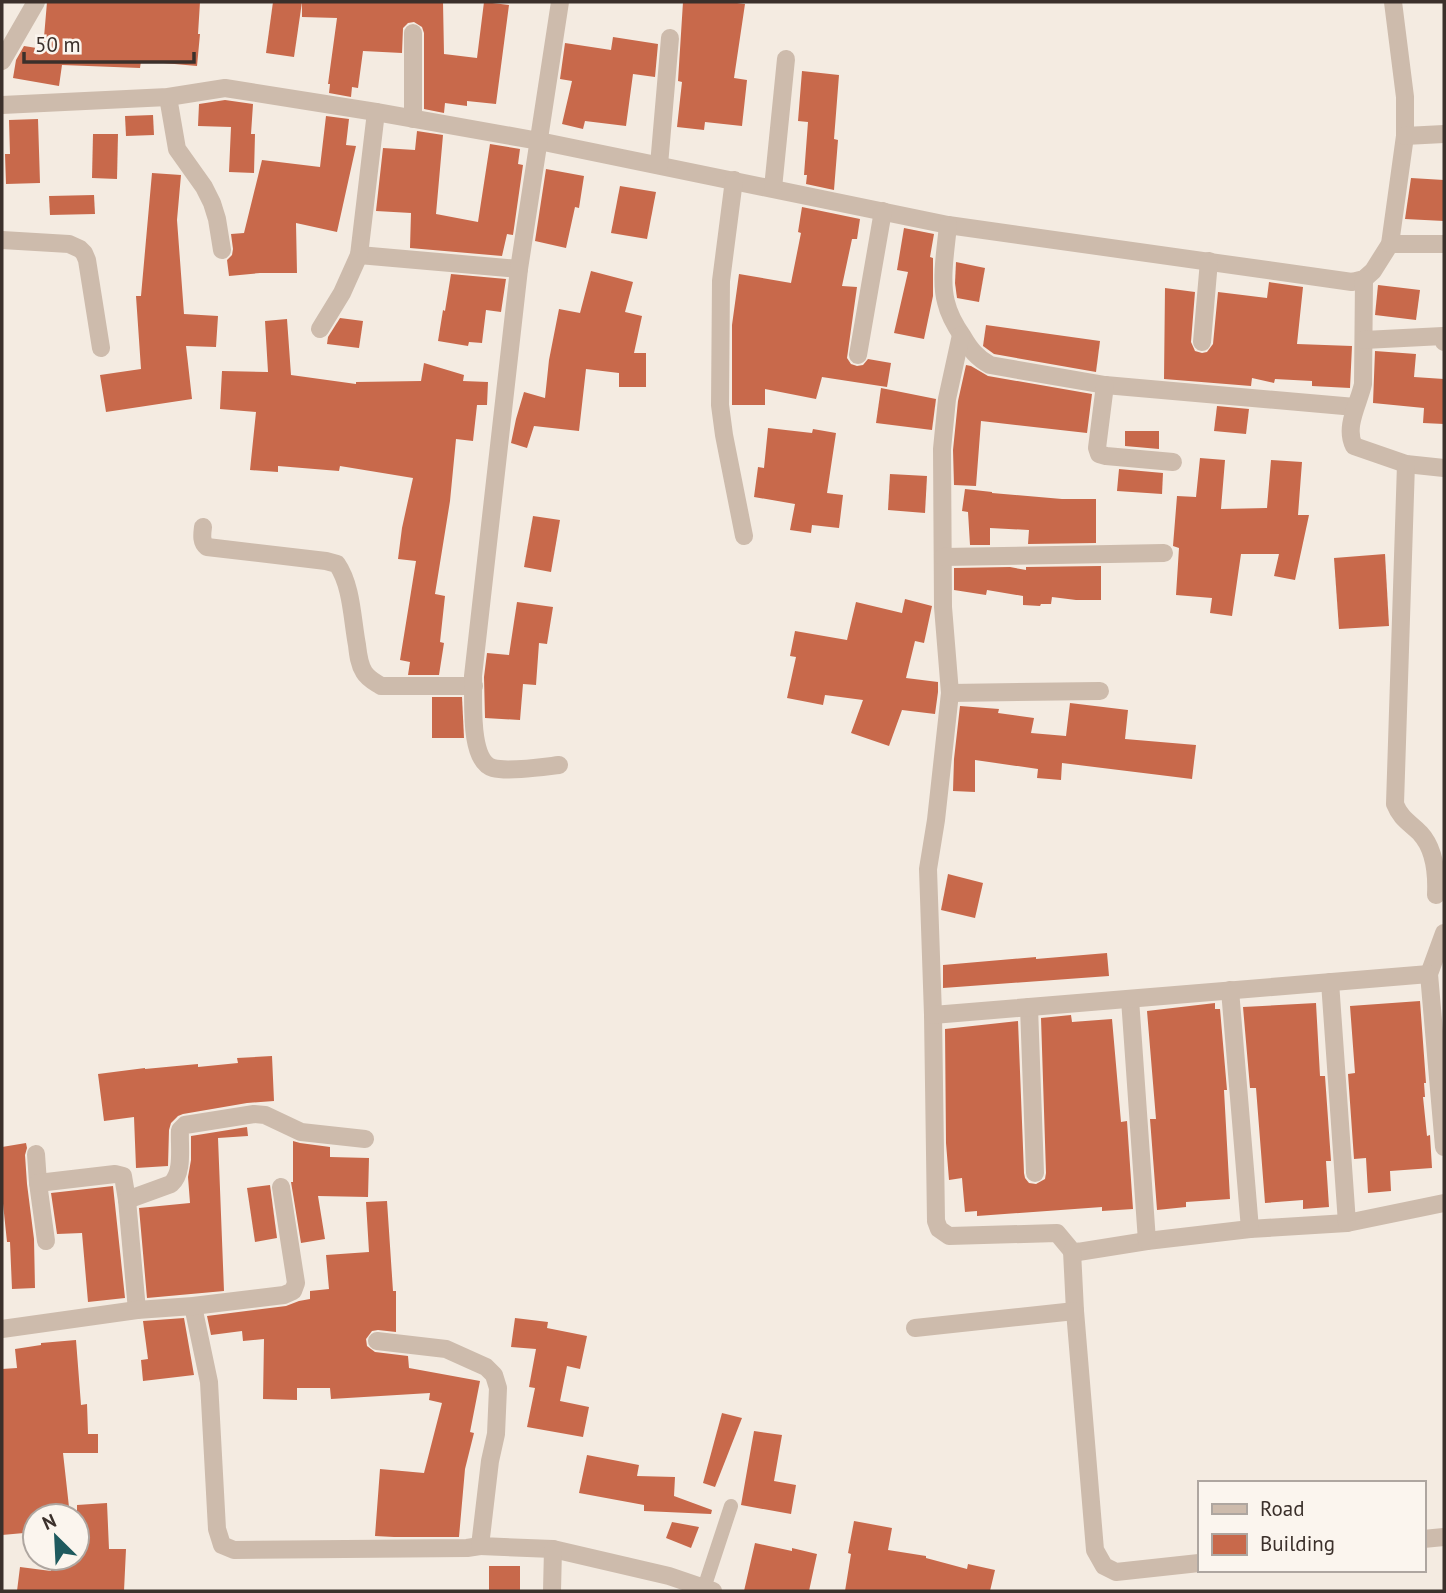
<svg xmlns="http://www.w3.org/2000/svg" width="1446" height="1593" font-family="'PT Sans',sans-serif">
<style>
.building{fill:#c8694b}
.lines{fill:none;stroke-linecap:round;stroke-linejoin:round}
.lane{stroke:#cdbbac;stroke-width:14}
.street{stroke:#cdbbac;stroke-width:18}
</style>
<rect width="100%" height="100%" fill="#f4ebe1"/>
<g class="building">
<polygon points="47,2 200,2 198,34 200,34 197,66 141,61 140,68 62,65 59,86 13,78 16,60 24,46 43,49"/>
<polygon points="273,2 302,2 294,57 266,53"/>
<polygon points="302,2 443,2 444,54 477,58 484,2 509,5 496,104 467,101 467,106 445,103 444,113 424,109 424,33 422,27 414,22 408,23 403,28 402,53 363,51 358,88 352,87 351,97 329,93 330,84 328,84 337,18 302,17"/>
<polygon points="683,2 729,2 745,4 734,78 747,80 742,126 705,122 704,130 677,127 682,82 678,81"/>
<polygon points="613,37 658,44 655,77 633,74 626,126 585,121 583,129 562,124 572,81 560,79 565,43 611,50"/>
<polygon points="802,71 839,75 834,139 838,140 834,190 806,184 807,175 804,175 808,122 798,121"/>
<polygon points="225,100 253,104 251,134 255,134 254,173 229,172 231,127 198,126 199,104"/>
<polygon points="153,115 154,135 126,136 125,116"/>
<polygon points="326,116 349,119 346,145 356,146 337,232 296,223 297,273 260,273 229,276 227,260 232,255 233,249 231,234 244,233 262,160 320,167"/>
<polygon points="38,119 40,183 6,184 5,154 10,154 9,120"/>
<polygon points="417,131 443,135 436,214 478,222 490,144 520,149 518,164 523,165 513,235 507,234 502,256 410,248 411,213 376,211 383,148 415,150"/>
<polygon points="93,134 118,134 117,179 92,178"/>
<polygon points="546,169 584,176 579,208 575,207 566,248 535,241"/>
<polygon points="152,173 181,175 177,220 184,314 218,316 216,347 186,346 192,399 106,412 100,375 141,369 136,296 141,296"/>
<polygon points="1411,178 1444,180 1444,221 1405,219"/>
<polygon points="620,186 656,192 647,239 611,233"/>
<polygon points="94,195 95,214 50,215 49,196"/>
<polygon points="802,207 860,219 857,239 852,239 842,286 857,287 847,358 851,364 857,366 863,365 868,359 891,363 887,387 822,377 816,399 765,389 765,405 732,405 732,325 739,274 791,283 801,233 798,232"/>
<polygon points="904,228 934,234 930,257 933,258 933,296 924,339 894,333 908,272 897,270"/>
<polygon points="956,262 985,268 979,302 957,298 955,283"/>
<polygon points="591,271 633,282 625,312 642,316 634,353 646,353 646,387 619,387 619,373 586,369 579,431 534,426 527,448 511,443 516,419 524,392 545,398 549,360 559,309 580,313"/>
<polygon points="451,274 506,279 501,312 486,310 482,343 469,342 468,346 438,341 443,310 445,311"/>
<polygon points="1269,282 1303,287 1297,344 1352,346 1350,388 1312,386 1312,381 1275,379 1274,383 1252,378 1251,386 1164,379 1165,288 1195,292 1191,342 1195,351 1202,353 1207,352 1213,344 1218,292 1267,298"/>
<polygon points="1378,285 1420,290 1416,320 1375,315"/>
<polygon points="340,318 363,321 359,348 327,344 328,337"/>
<polygon points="287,319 291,375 356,384 356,382 421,381 424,363 464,375 463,381 488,382 487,405 477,405 473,441 456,439 450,501 435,594 445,596 440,642 444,643 439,675 408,675 410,662 400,660 416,561 398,559 402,528 413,478 340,466 339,471 278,466 278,472 250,470 256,412 220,409 222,371 268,372 265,321"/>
<polygon points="986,325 1100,341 1096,372 994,354 983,346"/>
<polygon points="1375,351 1416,354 1414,377 1444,379 1444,424 1423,423 1424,408 1373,403"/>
<polygon points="966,365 971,366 988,376 1092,394 1087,433 981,421 976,486 954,485 953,450 958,401"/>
<polygon points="881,388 936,399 932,430 876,423"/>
<polygon points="1217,406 1249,409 1246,434 1214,431"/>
<polygon points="768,428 812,433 813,429 836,433 827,493 843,495 839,528 812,525 811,533 790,530 795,504 754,497 758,467 764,468"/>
<polygon points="1125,431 1159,431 1159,449 1125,446"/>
<polygon points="1200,458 1225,460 1221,509 1267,508 1271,460 1302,462 1298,515 1309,515 1295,580 1274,576 1279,554 1241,554 1232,616 1210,613 1212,598 1176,595 1179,548 1173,546 1177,496 1196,497"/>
<polygon points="1119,469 1163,473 1162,494 1117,491"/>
<polygon points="890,474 927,476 925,513 888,510"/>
<polygon points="965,489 992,492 992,493 1062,499 1096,499 1096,543 1028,544 1029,530 990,528 990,545 970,545 968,512 962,511"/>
<polygon points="533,516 560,520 551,572 524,567"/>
<polygon points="1385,554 1389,626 1339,629 1334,558"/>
<polygon points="1101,566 1101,600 1076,600 1052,597 1051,604 1041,604 1040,606 1023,605 1023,596 987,590 986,595 954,590 954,568 1010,567 1026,570 1026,567"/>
<polygon points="905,599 932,606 924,643 915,641 906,678 938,682 938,692 935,714 902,710 889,746 851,733 863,700 825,695 823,705 787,698 796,657 790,656 795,631 847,640 856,602 902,613"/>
<polygon points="517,602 553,607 547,644 539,643 536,685 523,684 520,720 485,718 484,677 487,653 509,655"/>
<polygon points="432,697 462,697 464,738 432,738"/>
<polygon points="1070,703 1128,710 1125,739 1196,745 1192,779 1062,763 1061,780 1037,778 1038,769 975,760 975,792 953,791 954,759 960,706 999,709 998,713 1034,718 1031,733 1066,736"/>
<polygon points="948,874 983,883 975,918 941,910"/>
<polygon points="1107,953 1109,976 943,988 943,965 1036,957 1036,959"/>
<polygon points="1420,1001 1426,1083 1424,1083 1425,1097 1423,1097 1427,1136 1430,1135 1432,1168 1390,1171 1391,1191 1368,1193 1366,1158 1354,1159 1348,1074 1355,1073 1350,1006"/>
<polygon points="1215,1003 1215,1009 1220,1009 1227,1090 1224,1090 1230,1199 1186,1202 1186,1207 1157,1210 1150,1119 1156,1119 1147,1011"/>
<polygon points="1316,1003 1320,1076 1325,1076 1331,1161 1326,1161 1329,1207 1303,1209 1303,1200 1265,1203 1256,1088 1250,1088 1243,1007"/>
<polygon points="1071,1015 1072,1022 1112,1019 1121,1122 1127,1121 1133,1209 1102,1211 1102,1207 977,1216 977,1211 965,1212 962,1178 949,1180 946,1143 945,1029 1018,1021 1024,1173 1025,1178 1029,1183 1036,1184 1045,1179 1046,1173 1041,1018"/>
<polygon points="272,1056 274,1101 247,1103 183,1114 178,1116 171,1123 169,1130 168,1166 136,1168 134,1117 104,1121 98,1074 145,1068 145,1069 198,1064 198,1067 238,1063 237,1058"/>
<polygon points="247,1127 248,1136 218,1138 224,1291 147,1298 139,1208 190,1203 188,1177 191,1160 191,1136"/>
<polygon points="293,1141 300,1143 330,1147 330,1157 369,1158 368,1197 318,1196 325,1239 301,1243 291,1182 293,1182"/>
<polygon points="26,1143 27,1148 25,1155 27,1184 34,1239 35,1288 12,1289 10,1242 7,1242 2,1194 2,1147"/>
<polygon points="270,1185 277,1238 255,1242 247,1188"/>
<polygon points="113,1186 125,1298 88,1302 82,1233 57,1234 51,1193"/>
<polygon points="387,1201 393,1291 396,1291 396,1332 378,1330 372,1331 366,1339 367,1346 375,1352 408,1356 409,1368 480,1381 470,1432 474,1433 465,1469 459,1537 394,1537 375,1536 380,1469 424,1473 442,1403 429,1400 430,1393 331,1399 330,1388 297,1388 297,1400 263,1399 264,1339 243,1341 242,1331 211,1335 207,1316 286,1306 299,1301 310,1299 310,1291 329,1289 326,1255 369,1252 366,1202"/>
<polygon points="184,1318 194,1375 143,1381 141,1360 148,1359 143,1321"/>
<polygon points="515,1318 548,1322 547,1328 587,1336 580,1369 567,1366 560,1401 589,1407 583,1437 527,1427 535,1388 529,1387 536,1349 511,1347"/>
<polygon points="76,1340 81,1405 87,1404 88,1434 98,1434 98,1453 63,1453 70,1516 35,1516 35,1532 2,1535 2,1369 17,1368 15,1349 41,1345 41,1343"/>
<polygon points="722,1413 742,1418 715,1487 703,1483"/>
<polygon points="754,1431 782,1435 774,1481 796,1485 791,1514 741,1505"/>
<polygon points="587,1455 639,1465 637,1476 675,1477 674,1496 712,1510 711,1514 644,1511 644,1505 579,1493"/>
<polygon points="107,1503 109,1549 126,1549 124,1591 17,1591 20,1567 51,1571 52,1558 77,1558 77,1505"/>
<polygon points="854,1521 892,1528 888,1550 926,1556 926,1558 967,1569 968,1564 995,1570 990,1591 845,1591 851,1554 848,1553"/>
<polygon points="672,1522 699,1527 691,1548 666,1538"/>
<polygon points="755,1543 792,1551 792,1548 817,1554 809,1591 744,1591"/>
<rect x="489" y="1566" width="31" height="25"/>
</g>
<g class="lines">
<polyline class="lane" points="704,1588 731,1506"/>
<g class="street">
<polyline points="2,61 36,2"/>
<polyline points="168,97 177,149 204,187 212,203 217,219 222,250"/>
<polyline points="2,105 168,97 225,88 376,112 539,141 948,225 1352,282 1364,279 1373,271 1390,244 1405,136 1405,97 1393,2"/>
<polyline points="413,119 413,33"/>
<polyline points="1405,136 1444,134"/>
<polyline points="659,165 670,38"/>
<polyline points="734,180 721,281 720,405 724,435 744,536"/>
<polyline points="773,188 786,59"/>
<path d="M948 225C946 248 940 280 946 302 949 315 956 327 963 337 970 349 977 358 990 365L1105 385 1355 407"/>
<polyline points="2,240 69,244 80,249 84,253 87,260 101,348"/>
<polyline points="1390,244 1444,244"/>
<polyline points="359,255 519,269"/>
<path d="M1364 279 1363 384C1359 403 1344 427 1354 446L1406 464 1444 468"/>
<polyline points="320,329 342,293 359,255 376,112"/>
<polyline points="961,335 947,399 942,449 943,607 950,693 936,820 928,869 933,1015 936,1221 939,1229 949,1236 1057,1233 1072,1251 1078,1252 1147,1241 1250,1229 1347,1223 1444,1203"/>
<polyline points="1364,340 1443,336 1444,342"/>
<polyline points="1202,342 1209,261"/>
<polyline points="858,355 883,211"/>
<polyline points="1105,385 1097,448 1099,454 1106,456 1173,462"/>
<path d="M1406 464 1395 804C1401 819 1409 822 1420 833 1435 849 1437 874 1436 895"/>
<path d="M203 527C202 535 201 542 207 547L326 561 337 564C352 586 352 619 357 645 358 654 359 664 364 672 368 679 375 682 381 686H474"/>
<polyline points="943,557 1164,553"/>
<polyline points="950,693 1100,691"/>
<path d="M559 765C542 767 508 772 493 768 468 761 474 697 473 676L519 269 560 2"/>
<polyline points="1444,933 1429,974 1444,1147"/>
<polyline points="1330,982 1347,1223"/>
<polyline points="1230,990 1250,1229"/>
<polyline points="1130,999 1147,1241"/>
<polyline points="1029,1007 1035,1173"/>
<polyline points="933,1015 1429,974"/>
<polyline points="36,1154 38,1183 46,1241"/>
<polyline points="38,1183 115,1174 123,1176 127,1200 137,1310"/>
<path d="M127 1200 171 1184C184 1172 179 1147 180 1130L185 1125 254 1114 265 1115 301 1132 365 1139"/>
<polyline points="1072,1251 1075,1311 1095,1550 1104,1566 1116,1572 1199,1563"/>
<polyline points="193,1306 209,1382 217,1529 222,1545 234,1550 467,1548 480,1546"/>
<polyline points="915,1328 1075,1311"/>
<polyline points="2,1329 137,1310 193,1306 284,1295 293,1291 296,1283 281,1187"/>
<polyline points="377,1341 446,1349 486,1367 494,1375 498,1388 496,1434 490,1461 480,1546 553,1549 669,1576 713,1591"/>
<polyline points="1423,1539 1444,1537"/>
<polyline points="552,1591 553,1549"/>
</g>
</g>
<rect width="1446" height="1593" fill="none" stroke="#3b302b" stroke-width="7"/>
<rect x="1198" y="1481" width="228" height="91" fill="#fbf5ee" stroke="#aea6a0" stroke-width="2"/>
<rect x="1212" y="1504" width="35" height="10" fill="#cdbbac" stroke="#aea6a0" stroke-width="2"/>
<text x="1260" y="1516" font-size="21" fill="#3b302b">Road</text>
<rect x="1212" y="1534" width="35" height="21" fill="#c8694b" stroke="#aea6a0" stroke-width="2"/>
<text x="1260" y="1551" font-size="21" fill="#3b302b">Building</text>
<g transform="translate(56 1537) rotate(336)"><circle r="33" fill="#fbf5ee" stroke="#aea6a0" stroke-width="2"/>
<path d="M0-5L12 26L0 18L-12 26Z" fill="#1f5a5e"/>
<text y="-10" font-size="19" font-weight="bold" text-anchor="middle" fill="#3b302b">N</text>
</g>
<path d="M24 52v10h170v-10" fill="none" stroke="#3b302b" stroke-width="3.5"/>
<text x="35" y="52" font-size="21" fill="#3b302b" stroke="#fbf5ee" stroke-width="5" paint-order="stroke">50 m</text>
</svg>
